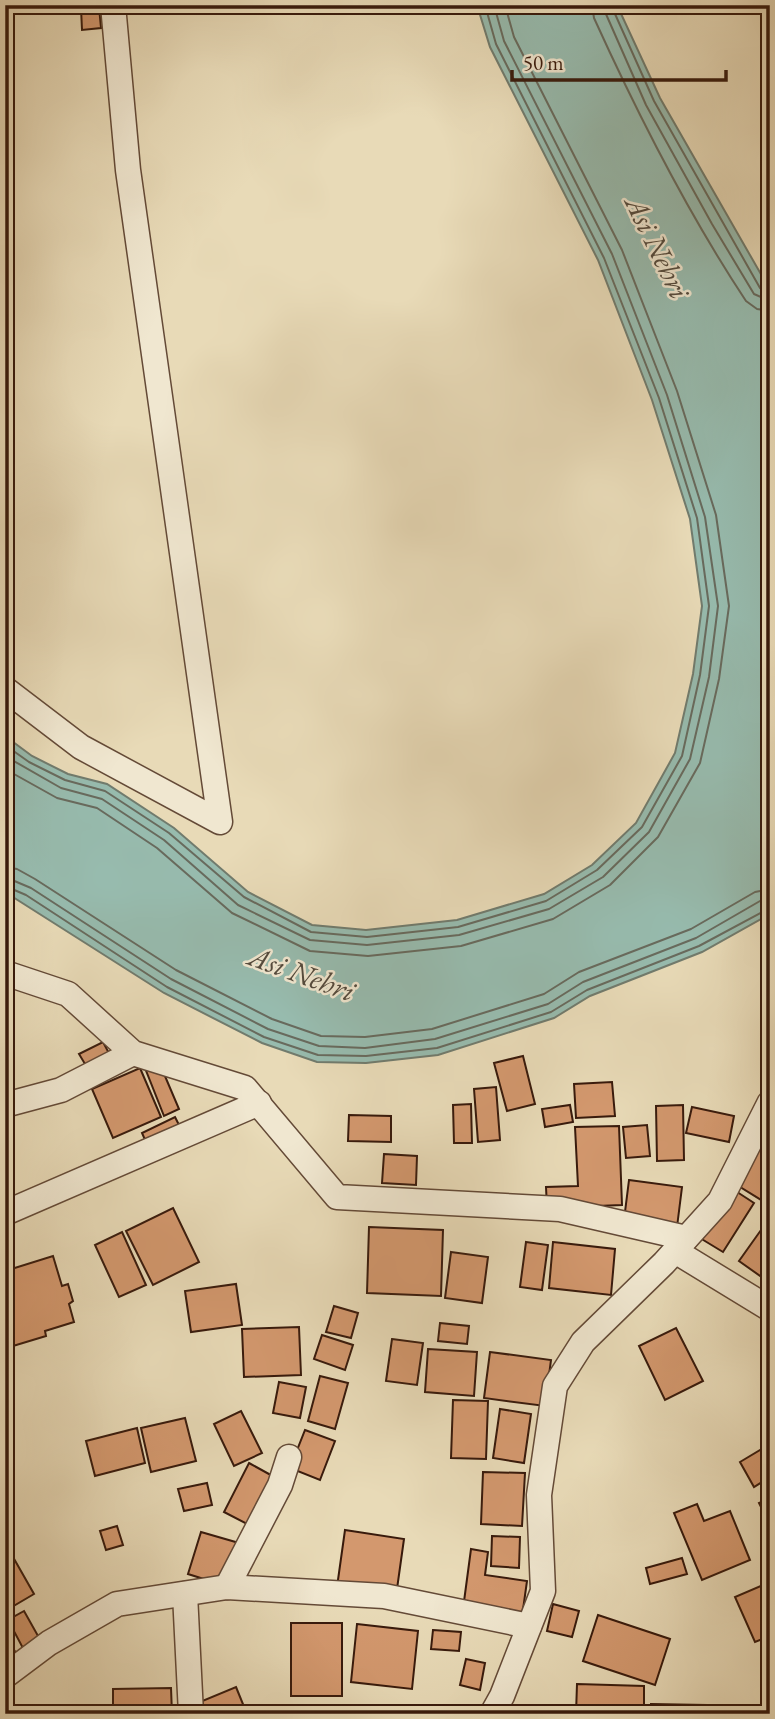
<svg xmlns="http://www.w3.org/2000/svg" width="775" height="1719" font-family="'EB Garamond',serif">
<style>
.water{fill:#97bbae;stroke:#717b6d;stroke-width:2}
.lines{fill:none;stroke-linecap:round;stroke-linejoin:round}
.shore{stroke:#686a5d;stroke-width:2}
.building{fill:#d3986e;stroke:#381a0c;stroke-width:2}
.minor-casing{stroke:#644a37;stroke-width:27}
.minor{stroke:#f0e7d0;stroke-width:24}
.labels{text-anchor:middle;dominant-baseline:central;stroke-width:5;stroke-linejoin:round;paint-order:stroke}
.water-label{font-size:30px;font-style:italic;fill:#544a3d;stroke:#f0e7d0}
</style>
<rect width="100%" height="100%" fill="#e8dab7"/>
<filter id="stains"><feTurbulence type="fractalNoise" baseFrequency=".00286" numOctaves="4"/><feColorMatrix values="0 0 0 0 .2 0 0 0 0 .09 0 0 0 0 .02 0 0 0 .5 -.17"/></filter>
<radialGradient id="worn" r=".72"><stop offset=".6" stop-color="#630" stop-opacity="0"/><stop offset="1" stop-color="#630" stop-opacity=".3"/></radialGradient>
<polygon class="water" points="477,5 617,5 660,98 770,290 770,914 702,952 590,996 554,1018 438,1055 366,1063 317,1062 262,1043 164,993 5,892 5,736 32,756 68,774 107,784 174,828 248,892 312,925 366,930 457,920 544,894 592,865 636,823 675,753 693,674 702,606 690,519 652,400 598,260 490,47"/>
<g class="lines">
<g class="shore">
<path d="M592 5 594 18C638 115 687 212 746 301L757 309 770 311"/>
<polyline points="602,5 646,105 712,224 754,294 770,301"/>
<polyline points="611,5 654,101 760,288 770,292"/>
<polyline points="5,745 29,762 65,780 105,791 169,833 244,897 311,932 367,937 458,927 546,901 597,870 642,827 682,756 700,675 709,606 697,518 659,398 604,258 496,44 485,5"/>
<polyline points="5,756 61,788 102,799 164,840 238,905 310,940 367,945 459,935 549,909 603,877 649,832 690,759 709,677 718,606 705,517 667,395 612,254 504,41 494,5"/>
<polyline points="5,769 57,798 97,808 157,848 232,913 310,951 368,956 461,946 553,919 610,885 658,837 700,763 719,679 729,606 716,515 677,391 622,250 514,37 505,5"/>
<polyline points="5,867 17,869 35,879 176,970 272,1019 321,1036 365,1037 432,1029 544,994 579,972 691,929 755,892 770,889"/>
<polyline points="5,877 31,888 171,979 268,1029 319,1046 365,1048 435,1039 548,1004 583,982 696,938 760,901 770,900"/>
<polyline points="5,886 26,895 167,987 264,1037 318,1055 366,1056 437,1048 551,1012 587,990 699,946 770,908"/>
</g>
</g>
<g class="building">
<polygon points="99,7 101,28 82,30 81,8"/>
<polygon points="103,1042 111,1057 88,1069 79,1054"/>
<polygon points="523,1056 535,1104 507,1111 494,1063"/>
<polygon points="159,1062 179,1109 164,1116 145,1068"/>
<polygon points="140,1068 161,1117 113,1138 92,1089"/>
<polygon points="612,1082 615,1116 576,1118 574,1084"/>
<polygon points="496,1087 500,1140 478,1142 474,1089"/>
<polygon points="471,1104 472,1143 454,1143 453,1105"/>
<polygon points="570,1105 573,1122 545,1127 542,1109"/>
<polygon points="683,1105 684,1160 657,1161 656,1106"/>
<polygon points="692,1107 734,1116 729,1142 686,1133"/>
<polygon points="349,1115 391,1116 391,1142 348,1141"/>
<polygon points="175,1117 183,1133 149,1149 142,1133"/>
<polygon points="647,1125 650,1156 626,1158 623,1127"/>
<polygon points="619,1126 622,1205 547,1208 546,1187 578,1186 575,1127"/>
<polygon points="759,1136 770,1142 770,1196 766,1203 732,1182"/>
<polygon points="384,1154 417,1156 416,1185 382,1183"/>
<polygon points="629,1180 682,1187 677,1227 624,1220"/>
<polygon points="731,1188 754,1203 723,1252 700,1238"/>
<polygon points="173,1208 199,1262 153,1285 126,1231"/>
<polygon points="369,1227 443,1230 441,1296 367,1293"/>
<polygon points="761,1230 770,1236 770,1283 739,1261"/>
<polygon points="122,1232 146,1285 119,1297 95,1245"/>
<polygon points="526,1242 548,1245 542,1290 520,1287"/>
<polygon points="553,1242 615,1249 611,1295 549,1288"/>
<polygon points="451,1252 488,1257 482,1303 445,1298"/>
<polygon points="53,1256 62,1286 68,1284 73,1301 69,1304 74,1322 45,1331 46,1336 13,1346 5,1323 5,1271"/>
<polygon points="236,1284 242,1325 191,1332 185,1291"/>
<polygon points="334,1306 358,1313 351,1338 326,1332"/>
<polygon points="440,1323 469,1326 467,1344 438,1341"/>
<polygon points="299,1327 301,1375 244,1377 242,1329"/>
<polygon points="676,1328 703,1381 665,1400 639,1346"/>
<polygon points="322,1335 353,1345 345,1370 314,1359"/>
<polygon points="392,1339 423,1343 417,1385 386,1381"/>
<polygon points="428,1349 477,1352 474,1396 425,1392"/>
<polygon points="490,1352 551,1360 545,1406 484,1398"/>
<polygon points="320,1376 348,1383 335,1429 308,1421"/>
<polygon points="279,1382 306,1387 300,1418 273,1413"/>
<polygon points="453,1400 488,1401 486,1459 451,1458"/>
<polygon points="500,1409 531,1414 524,1463 493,1458"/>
<polygon points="241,1411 262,1453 234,1466 214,1424"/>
<polygon points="185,1418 196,1461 151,1472 141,1428"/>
<polygon points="137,1428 145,1463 95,1476 86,1441"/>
<polygon points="305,1430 335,1441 320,1480 290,1468"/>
<polygon points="770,1444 770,1477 754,1487 740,1462"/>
<polygon points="249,1463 278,1479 253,1527 224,1512"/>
<polygon points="483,1472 525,1473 522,1526 481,1524"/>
<polygon points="207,1483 212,1505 184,1511 178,1489"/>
<polygon points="770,1498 770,1525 759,1503"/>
<polygon points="697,1504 704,1521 730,1511 750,1560 702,1580 674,1513"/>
<polygon points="117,1526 123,1545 106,1550 100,1531"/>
<polygon points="345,1530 404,1539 396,1596 337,1587"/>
<polygon points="201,1532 239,1543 226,1586 188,1574"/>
<polygon points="492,1536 520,1537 519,1568 491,1566"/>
<polygon points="471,1549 488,1552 485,1575 527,1581 522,1617 463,1609"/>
<polygon points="13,1557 34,1594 5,1611 5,1562"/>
<polygon points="682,1558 687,1574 650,1584 646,1568"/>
<polygon points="770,1582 770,1636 755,1642 735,1597"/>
<polygon points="553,1604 579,1611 572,1637 547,1631"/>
<polygon points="24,1611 42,1643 25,1652 8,1620"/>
<polygon points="598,1615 670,1639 655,1685 583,1661"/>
<rect x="291" y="1623" width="51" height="73"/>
<polygon points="357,1624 418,1631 412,1689 351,1682"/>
<polygon points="433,1630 461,1632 459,1651 431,1649"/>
<polygon points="5,1637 21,1660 5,1670"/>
<polygon points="466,1659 485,1663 480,1690 460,1685"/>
<polygon points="577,1684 644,1686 644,1714 576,1714"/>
<polygon points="236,1687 247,1714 199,1714 195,1704"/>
<polygon points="171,1688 172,1714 113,1714 113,1689"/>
<polygon points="651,1704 766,1706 766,1714 651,1714"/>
</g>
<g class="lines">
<g class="minor-casing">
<g id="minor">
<polyline points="5,689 81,747 220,822 128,170 113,5"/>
<polyline points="5,973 68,994 133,1053 245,1088 337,1197 560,1209 686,1238"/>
<polyline points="5,1105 61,1090 133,1053"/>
<polyline points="5,1213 259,1103"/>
<polyline points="675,1251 770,1309"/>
<polyline points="227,1587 280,1485 289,1457"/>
<polyline points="185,1594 191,1714"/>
<polyline points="5,1676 49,1643 117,1604 227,1587 384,1596 529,1626"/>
<polyline points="492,1714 502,1696 543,1591 539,1495 555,1386 583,1342 664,1263 720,1201 770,1102"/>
</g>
</g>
<use href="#minor" class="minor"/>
</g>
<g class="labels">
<g class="water-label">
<text transform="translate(658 247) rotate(64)">Asi Nehri</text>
<text transform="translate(302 973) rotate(20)">Asi Nehri</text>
</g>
</g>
<rect width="775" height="1719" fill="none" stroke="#e8dab7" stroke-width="28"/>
<rect x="7" y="7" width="761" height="1705" fill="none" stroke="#381a0c" stroke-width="3.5"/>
<rect x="14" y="14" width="747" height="1691" fill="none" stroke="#381a0c" stroke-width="2"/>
<path d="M512 70v10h214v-10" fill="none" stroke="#381a0c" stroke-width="3.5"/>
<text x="523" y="70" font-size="21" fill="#381a0c" stroke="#f0e7d0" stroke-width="5" paint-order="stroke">50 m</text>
<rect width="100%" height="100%" filter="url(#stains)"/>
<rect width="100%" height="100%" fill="url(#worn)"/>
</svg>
